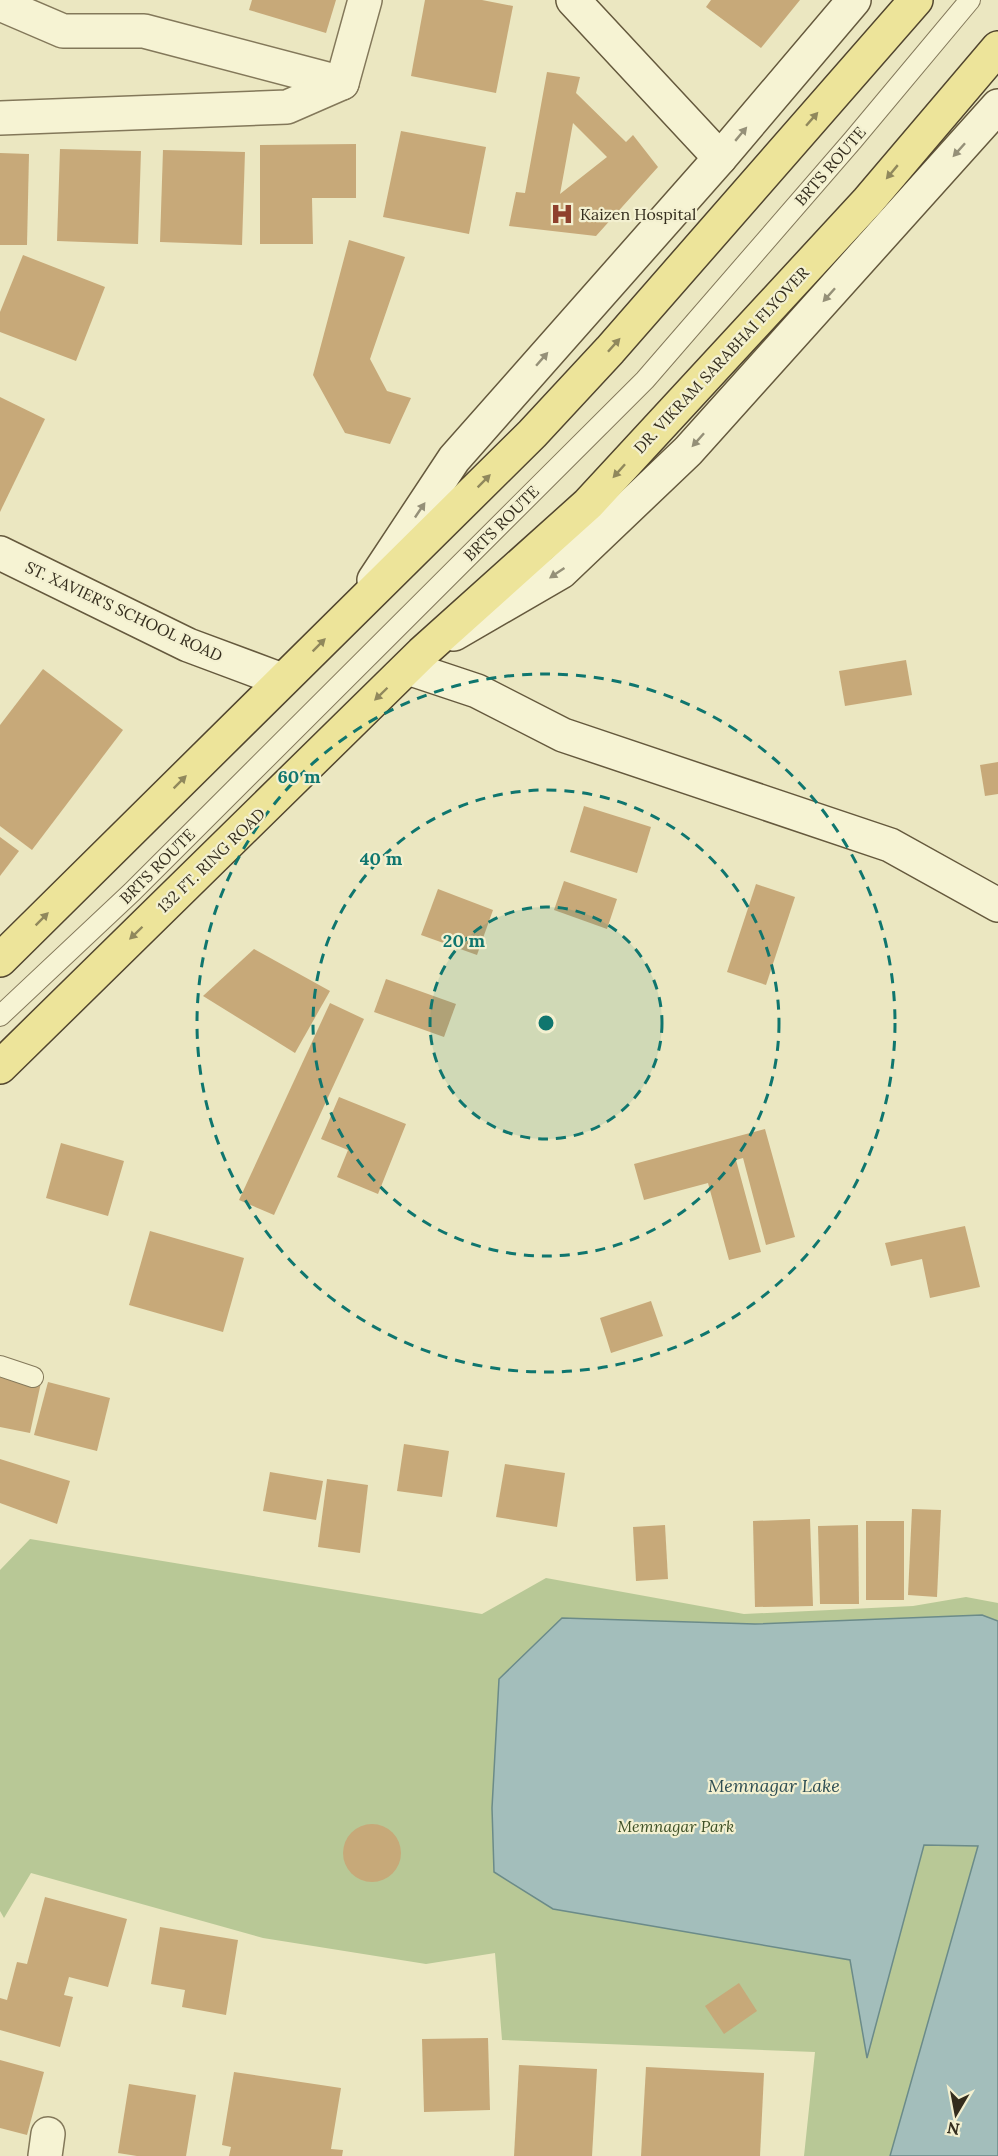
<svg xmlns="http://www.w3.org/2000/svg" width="998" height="2156" font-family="Lora,serif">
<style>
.green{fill:#b8c896}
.water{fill:#a3bebb;stroke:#6b8b89;stroke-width:1.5}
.building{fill:#c7a979;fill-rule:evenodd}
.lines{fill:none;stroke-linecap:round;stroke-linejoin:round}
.lane-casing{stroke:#83785a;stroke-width:22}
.street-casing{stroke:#83785a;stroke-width:36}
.secondary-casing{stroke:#65593d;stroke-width:36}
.primary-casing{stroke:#51452e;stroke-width:36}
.lane{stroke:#f6f3d3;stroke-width:20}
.street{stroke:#f6f3d3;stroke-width:33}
.secondary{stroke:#f6f3d3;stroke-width:33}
.primary{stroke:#ede49a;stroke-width:33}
.oneway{fill:#90885c}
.oneway2{fill:#959078}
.ring{fill:none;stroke:#0f766e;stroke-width:3;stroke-dasharray:10 8}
.labels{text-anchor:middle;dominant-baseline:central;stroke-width:4.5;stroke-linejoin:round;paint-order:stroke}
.street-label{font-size:16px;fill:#342d1d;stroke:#f3f0d0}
.poi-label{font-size:16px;fill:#342d1d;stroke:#f3f0d0;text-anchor:start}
.park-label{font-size:16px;font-style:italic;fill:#3c4f25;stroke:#f3f0d0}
.water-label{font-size:18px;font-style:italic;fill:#2d4d53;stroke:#f3f0d0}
.centre{fill:#0f766e;stroke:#f3f0d0;stroke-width:3}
.ring-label{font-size:18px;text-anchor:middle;font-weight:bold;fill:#0f766e;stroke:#f3f0d0;stroke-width:4.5;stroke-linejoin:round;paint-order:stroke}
</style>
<rect width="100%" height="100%" fill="#ebe7c1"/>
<polygon class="green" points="30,1539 482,1614 546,1578 744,1614 913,1606 966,1597 998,1603 998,2156 804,2156 815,2052 502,2040 495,1953 426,1964 263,1938 31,1873 4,1918 0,1911 0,1570"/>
<polygon class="water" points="982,1615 998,1621 998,2156 890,2156 978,1846 924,1845 867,2058 850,1960 553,1909 494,1872 492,1808 499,1679 562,1618 755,1624"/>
<g class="building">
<polygon points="252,0 336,0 326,33 249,10"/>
<polygon points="425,0 482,0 513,6 496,93 411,76"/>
<polygon points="711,0 800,0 761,48 706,7"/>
<path d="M547 72 580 77 576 93 626 142 633 135 658 167 596 236 509 226 516 192 525 193ZM573 123 607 157 560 194Z"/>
<polygon points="401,131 486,147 469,234 383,217"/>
<polygon points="356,144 356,198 312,198 313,244 260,244 260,145"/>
<polygon points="60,149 141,151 138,244 57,241"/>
<polygon points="163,150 245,152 242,245 160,242"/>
<polygon points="0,153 29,154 27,245 0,245"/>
<polygon points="349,240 405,257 370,359 387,391 411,398 390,444 345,433 313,375"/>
<polygon points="23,255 105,287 76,361 0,332 0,312"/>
<polygon points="0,397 45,419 0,512"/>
<polygon points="906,660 912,695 845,706 839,671"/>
<polygon points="43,669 123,730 32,850 0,826 0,725"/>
<polygon points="998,762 998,794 985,796 980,765"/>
<polygon points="584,806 651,827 637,873 570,852"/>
<polygon points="0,837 19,851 0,876"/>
<polygon points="564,881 617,899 607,929 554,910"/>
<polygon points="756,884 795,897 766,985 727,972"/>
<polygon points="438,889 493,910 477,955 421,935"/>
<polygon points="254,949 330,991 295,1053 203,996"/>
<polygon points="386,979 456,1004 444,1037 374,1012"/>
<polygon points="330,1003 364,1019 274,1215 239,1200"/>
<polygon points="339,1097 406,1124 378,1194 337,1177 348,1150 321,1139"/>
<polygon points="765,1129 795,1237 766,1245 743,1158 736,1160 761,1252 729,1260 708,1183 644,1200 634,1164"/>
<polygon points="61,1143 124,1161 108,1216 46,1198"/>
<polygon points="965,1226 980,1287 930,1298 922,1259 891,1266 885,1243"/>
<polygon points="150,1231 244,1258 223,1332 129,1305"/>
<polygon points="651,1301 663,1336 611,1353 600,1318"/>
<polygon points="0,1369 42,1378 30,1433 0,1427"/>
<polygon points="48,1382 110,1398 97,1451 34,1435"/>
<polygon points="404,1444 449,1451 442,1497 397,1491"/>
<polygon points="0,1459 70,1481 57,1524 0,1503"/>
<polygon points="505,1464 565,1473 557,1527 496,1517"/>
<polygon points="270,1472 323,1481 316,1520 263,1511"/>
<polygon points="327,1479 368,1485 360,1553 318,1547"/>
<polygon points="912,1509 941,1510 937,1597 908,1595"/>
<polygon points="810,1519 813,1606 755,1607 753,1521"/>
<rect x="866" y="1521" width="38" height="79"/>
<polygon points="665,1525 668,1579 636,1581 633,1527"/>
<polygon points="858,1525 859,1604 820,1604 818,1526"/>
<circle cx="372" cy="1853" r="29"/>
<polygon points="45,1897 127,1919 108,1987 69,1977 64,1995 73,1997 60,2047 0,2030 0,1998 7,2000 17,1962 27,1964"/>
<polygon points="160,1927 238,1940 226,2015 182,2007 185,1990 151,1984"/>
<polygon points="739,1983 757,2011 724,2034 705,2006"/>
<polygon points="488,2038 490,2110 424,2112 422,2039"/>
<polygon points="0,2060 44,2072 27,2135 0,2128"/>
<polygon points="519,2065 597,2069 592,2156 514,2156"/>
<polygon points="646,2067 764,2073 760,2156 641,2156"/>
<polygon points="234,2072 341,2088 331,2149 343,2150 342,2156 229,2156 231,2147 222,2145"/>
<polygon points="129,2084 196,2095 186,2156 137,2156 118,2153"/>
</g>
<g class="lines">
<g class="lane-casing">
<g id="lane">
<polyline points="0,1016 132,892 645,380 853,140 970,0"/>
<polyline points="0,1366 33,1377"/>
</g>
</g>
<g class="street-casing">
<g id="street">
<polyline points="0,4 63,31 144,31 342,83"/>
<polyline points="0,118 287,107 342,83 365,0"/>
<polyline points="45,2156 48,2134"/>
</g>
</g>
<g class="secondary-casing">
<g id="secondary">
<polyline points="573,0 720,158"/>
<polyline points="0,553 188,645 282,680"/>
<polyline points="374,580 454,459 720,158 854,0"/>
<polyline points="454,634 561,572 688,451 998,106"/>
<polyline points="408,668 477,691 563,735 890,845 998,905"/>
</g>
</g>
<g class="primary-casing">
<g id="primary">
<polyline points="0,960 532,434 610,350 916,0"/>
<polyline points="0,1067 422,653 588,504 868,201 998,48"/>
</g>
</g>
<use href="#lane" class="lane"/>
<use href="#street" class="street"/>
<use href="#secondary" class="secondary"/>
<use href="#primary" class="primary"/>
</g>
<defs><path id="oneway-solid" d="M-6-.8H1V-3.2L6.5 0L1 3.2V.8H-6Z" transform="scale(1.5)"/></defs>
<g class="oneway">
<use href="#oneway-solid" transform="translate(812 119) rotate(-49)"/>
<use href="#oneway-solid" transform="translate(892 172) rotate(130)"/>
<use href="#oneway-solid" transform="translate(614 345) rotate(-48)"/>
<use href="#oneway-solid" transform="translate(619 471) rotate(132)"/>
<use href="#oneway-solid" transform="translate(484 481) rotate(-45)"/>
<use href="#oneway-solid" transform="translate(319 645) rotate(-45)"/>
<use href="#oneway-solid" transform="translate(381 694) rotate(136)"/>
<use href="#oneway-solid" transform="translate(180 782) rotate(-45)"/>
<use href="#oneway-solid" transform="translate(42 919) rotate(-45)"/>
<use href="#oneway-solid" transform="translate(136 933) rotate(136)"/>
</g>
<g class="oneway2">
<use href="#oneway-solid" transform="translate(741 134) rotate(-50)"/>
<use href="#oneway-solid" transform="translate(959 150) rotate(132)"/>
<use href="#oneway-solid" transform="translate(829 295) rotate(132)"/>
<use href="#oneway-solid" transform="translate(542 359) rotate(-49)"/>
<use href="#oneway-solid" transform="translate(698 440) rotate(132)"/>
<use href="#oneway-solid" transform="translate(420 510) rotate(-56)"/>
<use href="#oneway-solid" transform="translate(557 573) rotate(146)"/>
</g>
<circle cx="546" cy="1023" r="116" fill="#0f766e" fill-opacity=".12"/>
<g class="ring">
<circle cx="546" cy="1023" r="116"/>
<circle cx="546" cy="1023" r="233"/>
<circle cx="546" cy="1023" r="349"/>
</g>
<defs>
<g id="hospital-bare" transform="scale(1.8)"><path d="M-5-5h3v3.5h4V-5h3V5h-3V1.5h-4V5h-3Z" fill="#8f402d" stroke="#f3f0d0" stroke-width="2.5" paint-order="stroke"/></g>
</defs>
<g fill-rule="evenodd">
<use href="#hospital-bare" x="562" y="214"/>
</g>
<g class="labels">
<g class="street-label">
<text transform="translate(830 166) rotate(-49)">BRTS ROUTE</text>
<text transform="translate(721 360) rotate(-47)">DR. VIKRAM SARABHAI FLYOVER</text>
<text transform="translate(501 523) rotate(-45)">BRTS ROUTE</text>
<text transform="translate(124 611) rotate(25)">ST. XAVIER'S SCHOOL ROAD</text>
<text transform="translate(211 860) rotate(-44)">132 FT. RING ROAD</text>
<text transform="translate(157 866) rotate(-45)">BRTS ROUTE</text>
</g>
<g class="poi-label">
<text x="580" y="214">Kaizen Hospital</text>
</g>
<g class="park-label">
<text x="676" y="1826">Memnagar Park</text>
</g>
<g class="water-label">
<text x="774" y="1785">Memnagar Lake</text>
</g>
</g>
<circle cx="546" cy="1023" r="9" class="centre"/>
<g class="ring-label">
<text x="299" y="783">60 m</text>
<text x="381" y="865">40 m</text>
<text x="464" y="947">20 m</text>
</g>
<g transform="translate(956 2114) rotate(190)" stroke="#f3f0d0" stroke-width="4.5" paint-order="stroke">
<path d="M0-4.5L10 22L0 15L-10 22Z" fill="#342d1d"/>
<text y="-9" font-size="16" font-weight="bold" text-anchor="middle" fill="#342d1d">N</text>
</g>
</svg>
